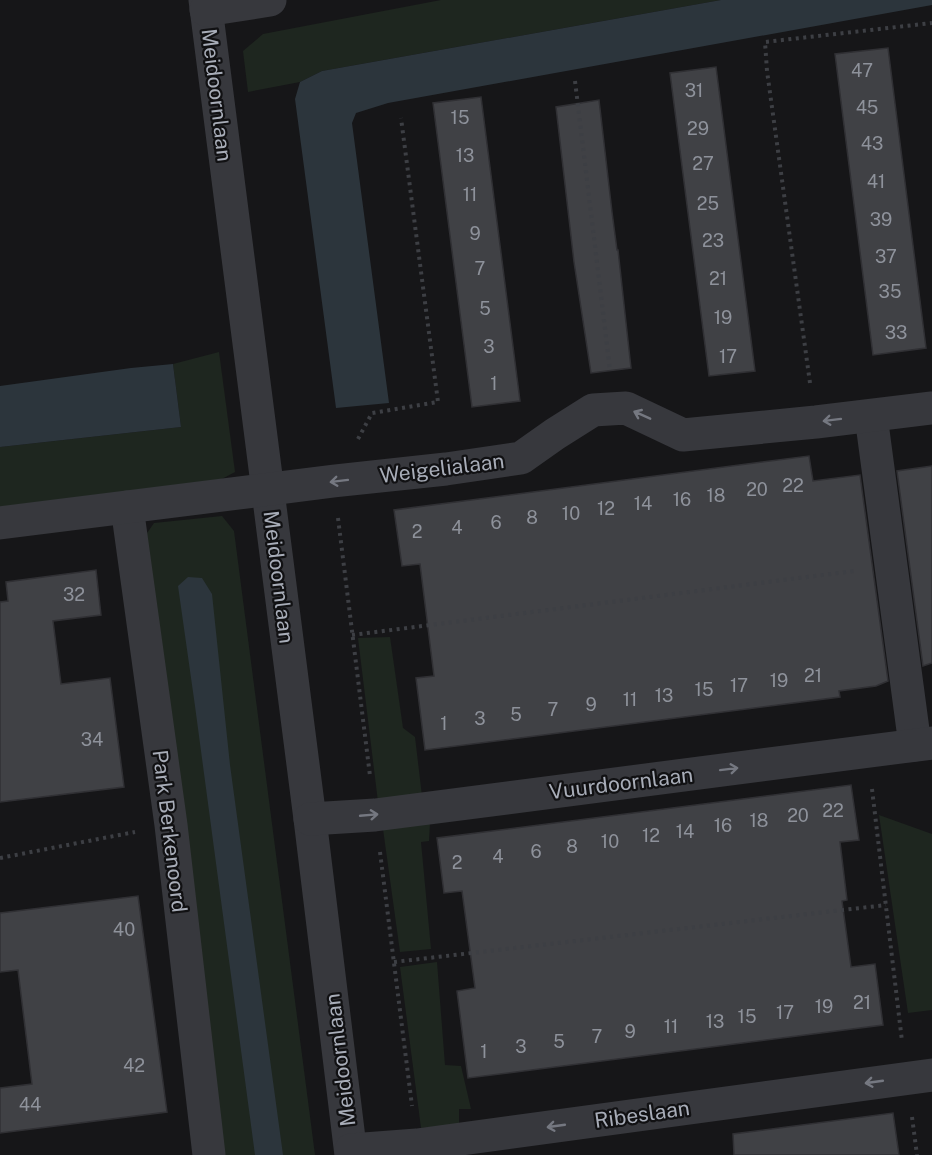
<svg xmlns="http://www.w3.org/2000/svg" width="932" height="1155" font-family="'Public Sans',sans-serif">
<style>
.green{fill:#1e261f}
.water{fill:#2c353c}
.building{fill:#404145;stroke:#303034;stroke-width:1.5}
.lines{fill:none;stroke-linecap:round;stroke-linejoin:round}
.path{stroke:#3d3f44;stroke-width:4;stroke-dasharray:3 4.5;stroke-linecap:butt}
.minor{stroke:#37383d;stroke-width:33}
.oneway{stroke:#757881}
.labels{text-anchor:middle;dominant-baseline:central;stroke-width:4.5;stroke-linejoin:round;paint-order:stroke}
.number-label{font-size:18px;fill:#8e929b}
.street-label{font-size:21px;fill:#a8adb8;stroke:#111113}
</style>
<rect width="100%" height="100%" fill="#161618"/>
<g class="green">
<polygon points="441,0 721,0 322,71 300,82 248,92 243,51 263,34"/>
<polygon points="219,352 235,472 218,481 0,507 0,447 181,427 173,364"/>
<polygon points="222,516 234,531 315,1155 224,1155 143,539 154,523"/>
<polygon points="390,637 403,728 415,737 422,796 378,802 358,638"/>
<polygon points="879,815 932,834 932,1010 908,1013"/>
<polygon points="430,822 429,841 421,842 431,949 400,952 383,829"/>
<polygon points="437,962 445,1065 461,1066 471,1109 459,1109 459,1125 421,1128 400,967"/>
</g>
<g class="water">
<polygon points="721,0 932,0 932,5 388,103 356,113 352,123 389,403 336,408 295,99 300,82 322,71"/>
<polygon points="173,364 181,427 0,447 0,386 131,368"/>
<polygon points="188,577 202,578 212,594 230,765 283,1155 255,1155 195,706 178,586"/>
</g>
<g class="building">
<polygon points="888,48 926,348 873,355 835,54"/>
<polygon points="716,67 755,371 709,376 670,73"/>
<polygon points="481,97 520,401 472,407 433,103"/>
<polygon points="599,100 612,212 617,250 618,250 631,368 591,373 574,262 556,107"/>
<polygon points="809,456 813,481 860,475 888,681 876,686 839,691 840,697 425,750 416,678 434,676 420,564 402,566 394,510"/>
<polygon points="932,466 932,663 923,666 897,471"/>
<polygon points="96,570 101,615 53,621 61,684 110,678 124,787 0,802 0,602 8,601 6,582"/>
<polygon points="851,785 859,840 840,842 847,900 842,901 851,967 875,964 883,1025 468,1078 457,991 475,988 462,891 444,893 437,838"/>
<polygon points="138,896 167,1112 0,1133 0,1088 32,1084 18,970 0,972 0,913"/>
<polygon points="893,1113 899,1155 734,1155 733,1134"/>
</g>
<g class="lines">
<g class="path">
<polyline points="575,81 610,370"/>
<polyline points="810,383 767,71 765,42 932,23"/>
<polyline points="358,439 372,413 438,402 401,118"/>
<polyline points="338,518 370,776"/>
<polyline points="352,635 854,571"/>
<polyline points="872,789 902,1041"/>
<polyline points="380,852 412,1106"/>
<polyline points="0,858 135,832"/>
<polyline points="394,962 886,905"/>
<polyline points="912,1117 917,1155"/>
</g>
<g class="minor">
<polyline points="205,0 310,819 351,1155"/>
<polyline points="206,10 270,0"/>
<polyline points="871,416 915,745"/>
<polyline points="127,507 171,825 209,1155"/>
<polyline points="0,523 334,481 446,469 521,458 555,434 593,410 626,408 683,435 816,422 932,408"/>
<polyline points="310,819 375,815 932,743"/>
<polyline points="351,1150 417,1145 932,1075"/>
</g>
</g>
<defs><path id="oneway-shaft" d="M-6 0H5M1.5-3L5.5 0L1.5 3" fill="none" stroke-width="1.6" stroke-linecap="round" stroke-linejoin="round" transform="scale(1.5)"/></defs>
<g class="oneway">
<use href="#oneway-shaft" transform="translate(642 415) rotate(-156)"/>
<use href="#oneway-shaft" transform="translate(832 420) rotate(173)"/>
<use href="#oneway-shaft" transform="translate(339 481) rotate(173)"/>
<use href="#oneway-shaft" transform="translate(729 769) rotate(-7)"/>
<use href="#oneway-shaft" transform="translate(369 815) rotate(-5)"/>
<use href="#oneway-shaft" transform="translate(874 1082) rotate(172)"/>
<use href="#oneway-shaft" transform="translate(556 1126) rotate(172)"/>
</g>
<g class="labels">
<g class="number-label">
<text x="862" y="70">47</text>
<text x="694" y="90">31</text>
<text x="867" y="107">45</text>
<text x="460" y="117">15</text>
<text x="698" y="128">29</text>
<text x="872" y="143">43</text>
<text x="465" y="155">13</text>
<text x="703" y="163">27</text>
<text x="876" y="181">41</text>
<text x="470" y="194">11</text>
<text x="708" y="203">25</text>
<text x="881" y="219">39</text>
<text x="475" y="233">9</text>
<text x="713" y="240">23</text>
<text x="886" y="256">37</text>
<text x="480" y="268">7</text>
<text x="718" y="278">21</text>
<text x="890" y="291">35</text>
<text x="485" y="308">5</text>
<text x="723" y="317">19</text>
<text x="896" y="332">33</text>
<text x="489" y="346">3</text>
<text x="728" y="356">17</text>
<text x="494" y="383">1</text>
<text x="793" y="485">22</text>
<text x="757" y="489">20</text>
<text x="716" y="495">18</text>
<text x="682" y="499">16</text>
<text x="643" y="503">14</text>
<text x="606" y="508">12</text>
<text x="571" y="513">10</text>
<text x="532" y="517">8</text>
<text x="496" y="522">6</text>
<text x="457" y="527">4</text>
<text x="417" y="531">2</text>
<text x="74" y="594">32</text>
<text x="813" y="675">21</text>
<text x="779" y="680">19</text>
<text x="739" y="685">17</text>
<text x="704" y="689">15</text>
<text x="664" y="695">13</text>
<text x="630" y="699">11</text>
<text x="591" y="704">9</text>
<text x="553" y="709">7</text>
<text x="516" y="714">5</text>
<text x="480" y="718">3</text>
<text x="444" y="723">1</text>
<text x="92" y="739">34</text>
<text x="833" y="810">22</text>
<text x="798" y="815">20</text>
<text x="759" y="820">18</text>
<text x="723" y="825">16</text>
<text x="685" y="831">14</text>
<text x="651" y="835">12</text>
<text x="610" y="841">10</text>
<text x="572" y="846">8</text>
<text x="536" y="851">6</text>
<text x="498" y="856">4</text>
<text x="457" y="862">2</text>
<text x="124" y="929">40</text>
<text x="862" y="1002">21</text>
<text x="824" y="1006">19</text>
<text x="785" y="1012">17</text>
<text x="747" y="1016">15</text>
<text x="715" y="1021">13</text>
<text x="671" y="1026">11</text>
<text x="630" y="1031">9</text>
<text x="597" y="1036">7</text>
<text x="559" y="1041">5</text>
<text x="521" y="1046">3</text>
<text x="484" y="1051">1</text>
<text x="134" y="1065">42</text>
<text x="30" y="1104">44</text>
</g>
<g class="street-label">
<text transform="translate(217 95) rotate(83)">Meidoornlaan</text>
<text transform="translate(442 468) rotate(-7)">Weigelialaan</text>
<text transform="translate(279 577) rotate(83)">Meidoornlaan</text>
<text transform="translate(621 783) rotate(-7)">Vuurdoornlaan</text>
<text transform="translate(170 831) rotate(83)">Park Berkenoord</text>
<text transform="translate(340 1060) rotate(-97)">Meidoornlaan</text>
<text transform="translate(642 1114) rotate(-8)">Ribeslaan</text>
</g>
</g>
</svg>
